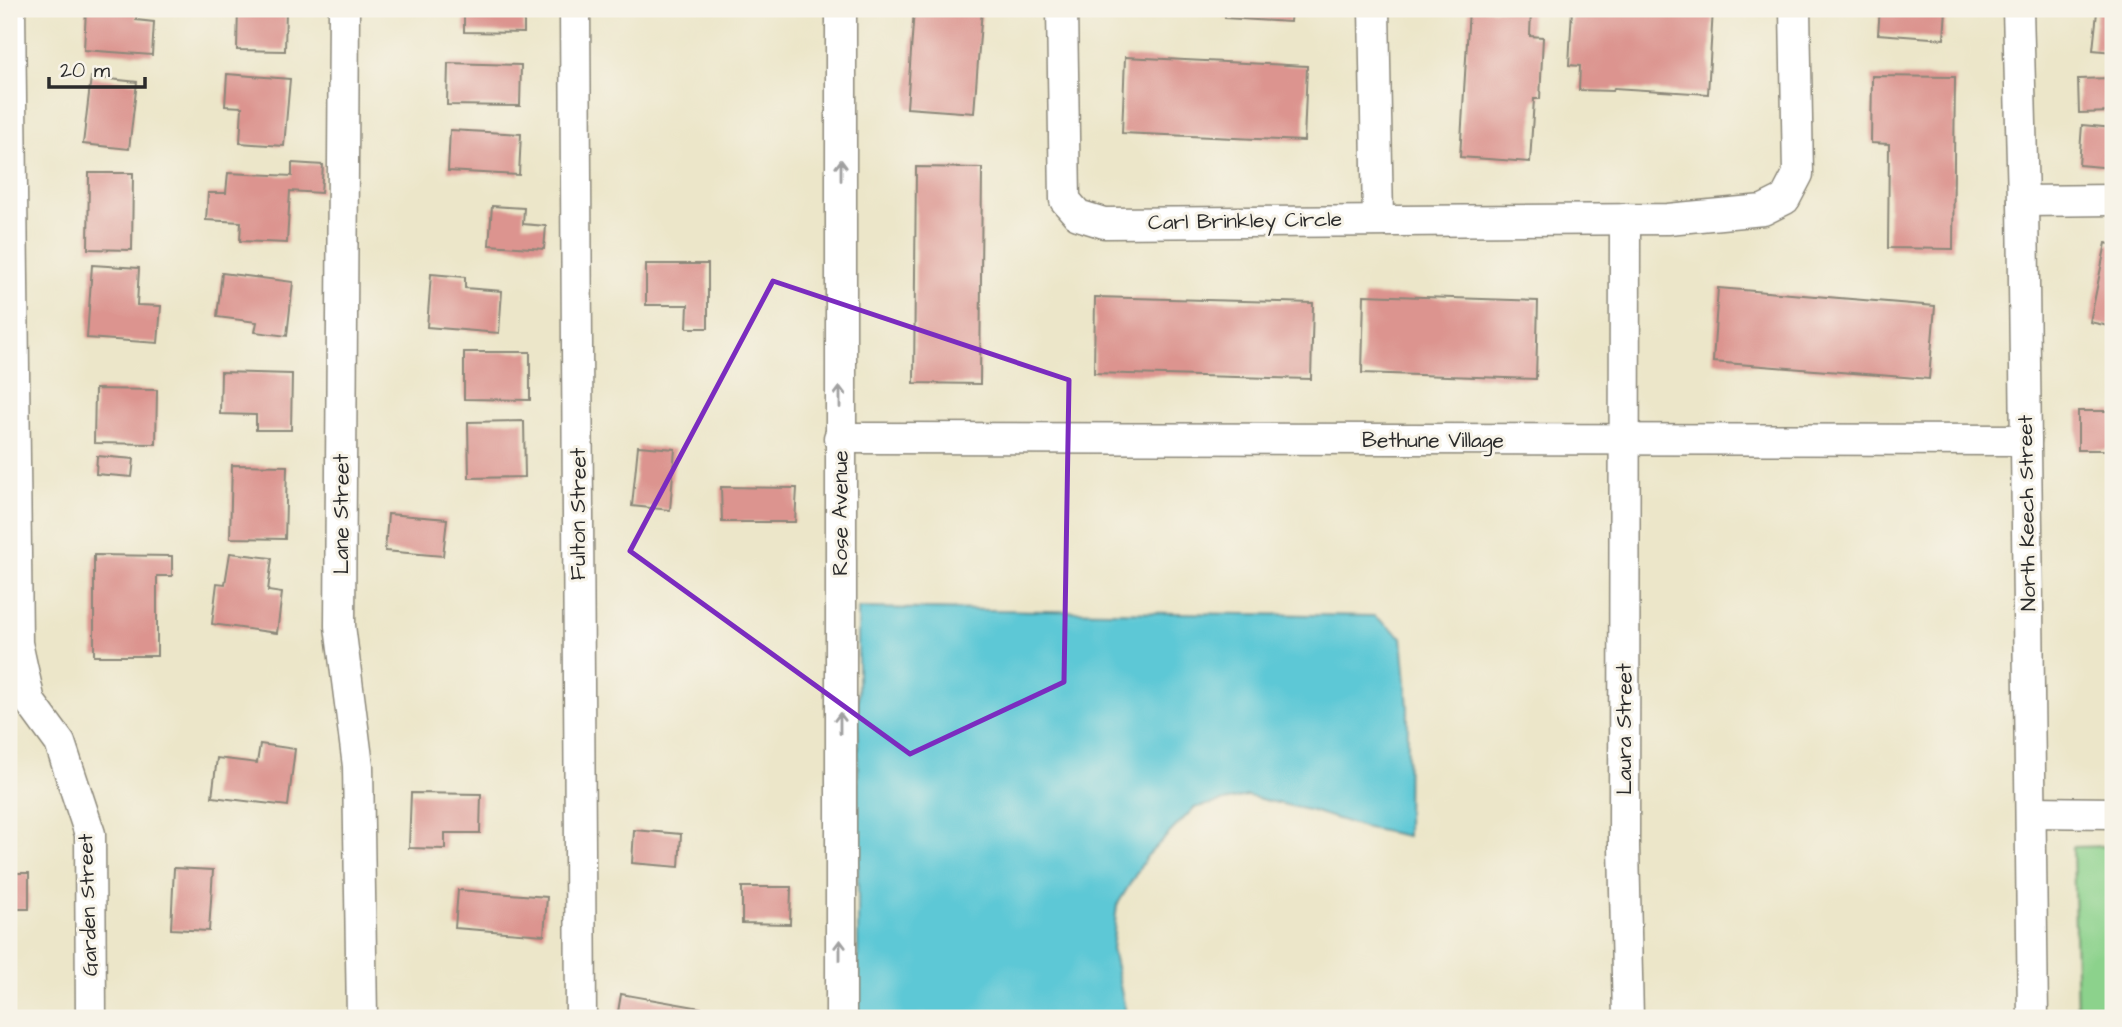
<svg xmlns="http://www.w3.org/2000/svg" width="2122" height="1027" font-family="'Architects Daughter',sans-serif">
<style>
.green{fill:#8cd28c;stroke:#5c7e5c;stroke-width:2}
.water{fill:#5dc8d6;stroke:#447a80;stroke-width:2}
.building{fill:#dc948f}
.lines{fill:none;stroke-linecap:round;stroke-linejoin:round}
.minor-casing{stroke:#8c887a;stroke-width:33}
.minor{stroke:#fff;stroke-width:30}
.oneway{stroke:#a0a0a0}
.marked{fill:none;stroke:#7b2cbf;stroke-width:5;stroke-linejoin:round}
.labels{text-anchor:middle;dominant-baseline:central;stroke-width:6;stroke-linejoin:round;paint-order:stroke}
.street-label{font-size:21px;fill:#2b2b2b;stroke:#f7f3e8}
</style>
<rect width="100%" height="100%" fill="#f7f3e8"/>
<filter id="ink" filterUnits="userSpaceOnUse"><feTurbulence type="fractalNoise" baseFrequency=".0143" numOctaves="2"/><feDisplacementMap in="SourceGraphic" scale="14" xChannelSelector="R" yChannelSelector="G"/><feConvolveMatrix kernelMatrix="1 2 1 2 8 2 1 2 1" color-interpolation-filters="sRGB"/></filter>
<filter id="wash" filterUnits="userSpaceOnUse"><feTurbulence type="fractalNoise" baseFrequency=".00686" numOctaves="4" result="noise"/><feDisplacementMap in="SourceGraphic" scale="28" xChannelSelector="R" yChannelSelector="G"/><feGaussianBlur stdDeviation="1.57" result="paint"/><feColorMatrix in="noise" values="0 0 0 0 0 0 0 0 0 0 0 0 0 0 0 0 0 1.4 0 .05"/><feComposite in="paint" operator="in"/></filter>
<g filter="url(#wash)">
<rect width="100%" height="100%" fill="#ece6c9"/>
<polygon class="green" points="2113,846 2113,1018 2077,1018 2073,847"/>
<polygon class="water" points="858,608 1374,616 1402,637 1408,707 1407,836 1363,827 1312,811 1247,796 1194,808 1147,856 1117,905 1112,949 1127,1018 858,1018"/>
<g id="blocks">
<g class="building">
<polygon points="86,9 137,9 136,20 154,22 152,55 84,50"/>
<polygon points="238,9 286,9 285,51 237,50"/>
<polygon points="464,9 524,9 524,33 464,32"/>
<polygon points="914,9 982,9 974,113 907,108"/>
<polygon points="1225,9 1291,9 1290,22 1225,18"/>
<polygon points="1469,9 1531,9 1530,36 1543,37 1540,99 1534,99 1530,162 1460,157"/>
<polygon points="1572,9 1668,12 1668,9 1713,9 1708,94 1614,88 1613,91 1579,90 1580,66 1569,65"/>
<polygon points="1880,9 1946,9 1944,39 1878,34"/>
<polygon points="2097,12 2113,14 2113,52 2093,50"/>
<polygon points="1125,57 1307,66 1304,141 1122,133"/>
<polygon points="448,63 521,65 520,106 447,105"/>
<polygon points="227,74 290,79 284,146 240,143 242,107 225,106"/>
<polygon points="1872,76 1955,77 1953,249 1888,248 1889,144 1871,143"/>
<polygon points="91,77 137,82 129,149 83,144"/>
<polygon points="2113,78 2113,112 2079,113 2078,79"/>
<polygon points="2082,125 2113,128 2113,168 2079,165"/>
<polygon points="450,130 521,134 519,175 448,171"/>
<polygon points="292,163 323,165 321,193 290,191 287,243 240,241 241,222 206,220 208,193 226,193 228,173 292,176"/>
<polygon points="916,167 982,168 980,384 914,383"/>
<polygon points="89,173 133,173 132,250 88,249"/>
<polygon points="492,206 524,208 523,224 546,226 544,249 489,245"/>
<polygon points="2106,243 2113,245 2113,327 2090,322"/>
<polygon points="646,264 708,264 708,328 687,328 688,305 646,305"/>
<polygon points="92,265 139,268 137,305 161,306 158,343 87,338"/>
<polygon points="222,273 293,282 287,336 255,332 257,322 217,317"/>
<polygon points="431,274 465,277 465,288 502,291 499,333 427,327"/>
<polygon points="1718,288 1935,306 1929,379 1713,362"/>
<polygon points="1364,295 1538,301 1536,379 1362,373"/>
<polygon points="1095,297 1313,303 1311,379 1094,373"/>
<polygon points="464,352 530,352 530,400 464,399"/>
<polygon points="221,372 292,374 291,430 256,430 256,415 220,414"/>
<polygon points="95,389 157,390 156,444 94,443"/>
<rect x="2078" y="411" width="35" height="39"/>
<polygon points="524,421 525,477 469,478 468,422"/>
<polygon points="638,446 675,449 670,510 632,506"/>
<polygon points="97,456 134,459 132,477 96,474"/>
<polygon points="232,465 287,466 285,539 230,538"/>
<polygon points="721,487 797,488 795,522 722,522"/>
<polygon points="388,514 447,519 443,556 385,551"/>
<polygon points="230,553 272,558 268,591 282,593 277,633 212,624 217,583 225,584"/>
<polygon points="94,555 172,556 172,576 157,576 157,656 94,656"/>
<polygon points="260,744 295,749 288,806 212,797 217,758 257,763"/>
<polygon points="2110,756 2113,756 2113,792 2108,792"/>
<polygon points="411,793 481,794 480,833 445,833 445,849 409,848"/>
<polygon points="634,830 681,834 679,867 632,863"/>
<polygon points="174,868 213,870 209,931 171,929"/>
<rect x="9" y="873" width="20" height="36"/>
<polygon points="742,887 791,887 790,924 742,923"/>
<polygon points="458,890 547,897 544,935 455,928"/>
<polygon points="621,994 701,1008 700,1018 617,1018"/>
</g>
</g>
</g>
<g filter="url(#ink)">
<use href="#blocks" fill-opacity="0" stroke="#8c887a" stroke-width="2"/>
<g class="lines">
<g class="minor-casing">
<g id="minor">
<polyline points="10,9 17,643 30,702 60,743 90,834 91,1018"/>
<polyline points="344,9 340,626 358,766 362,1018"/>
<polyline points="575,9 581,1018"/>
<polyline points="1062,9 1065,200 1078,215 1104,223 1668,219 1763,210 1785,199 1798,174 1795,9"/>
<polyline points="1374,9 1378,220"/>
<polyline points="2018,9 2023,201 2033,1018"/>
<polyline points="2023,201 2113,200"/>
<polyline points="1625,219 1624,847 1628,1018"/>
<polyline points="839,438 2026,440"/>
<polyline points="2031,812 2113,813"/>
<polyline points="841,1018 841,9"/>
</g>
</g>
<use href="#minor" class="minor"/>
</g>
<defs><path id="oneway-shaft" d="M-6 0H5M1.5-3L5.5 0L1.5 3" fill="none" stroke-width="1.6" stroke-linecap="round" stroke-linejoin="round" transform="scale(1.75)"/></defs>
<g class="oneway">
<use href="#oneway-shaft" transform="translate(841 170) rotate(-90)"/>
<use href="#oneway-shaft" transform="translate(840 397) rotate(-90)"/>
<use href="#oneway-shaft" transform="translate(840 723) rotate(-90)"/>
<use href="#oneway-shaft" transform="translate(840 950) rotate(-90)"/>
</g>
</g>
<path class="marked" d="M773 281 1069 380 1064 682 910 754 630 551Z"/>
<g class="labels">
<g class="street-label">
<text transform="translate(1245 221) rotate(-1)">Carl Brinkley Circle</text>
<text x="1433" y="440">Bethune Village</text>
<text transform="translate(840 513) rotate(-90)">Rose Avenue</text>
<text transform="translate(2027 513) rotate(-91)">North Keech Street</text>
<text transform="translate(341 514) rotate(-90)">Lane Street</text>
<text transform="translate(578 514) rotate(-90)">Fulton Street</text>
<text transform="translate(1624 729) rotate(-90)">Laura Street</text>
<text transform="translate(88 905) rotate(-92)">Garden Street</text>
</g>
</g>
<rect width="2122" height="1027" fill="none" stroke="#f7f3e8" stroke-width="35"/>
<path d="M49 77v10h96v-10" fill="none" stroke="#2b2b2b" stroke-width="3.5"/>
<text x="60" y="77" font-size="21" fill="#2b2b2b" stroke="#f7f3e8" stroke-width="5" paint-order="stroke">20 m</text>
</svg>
